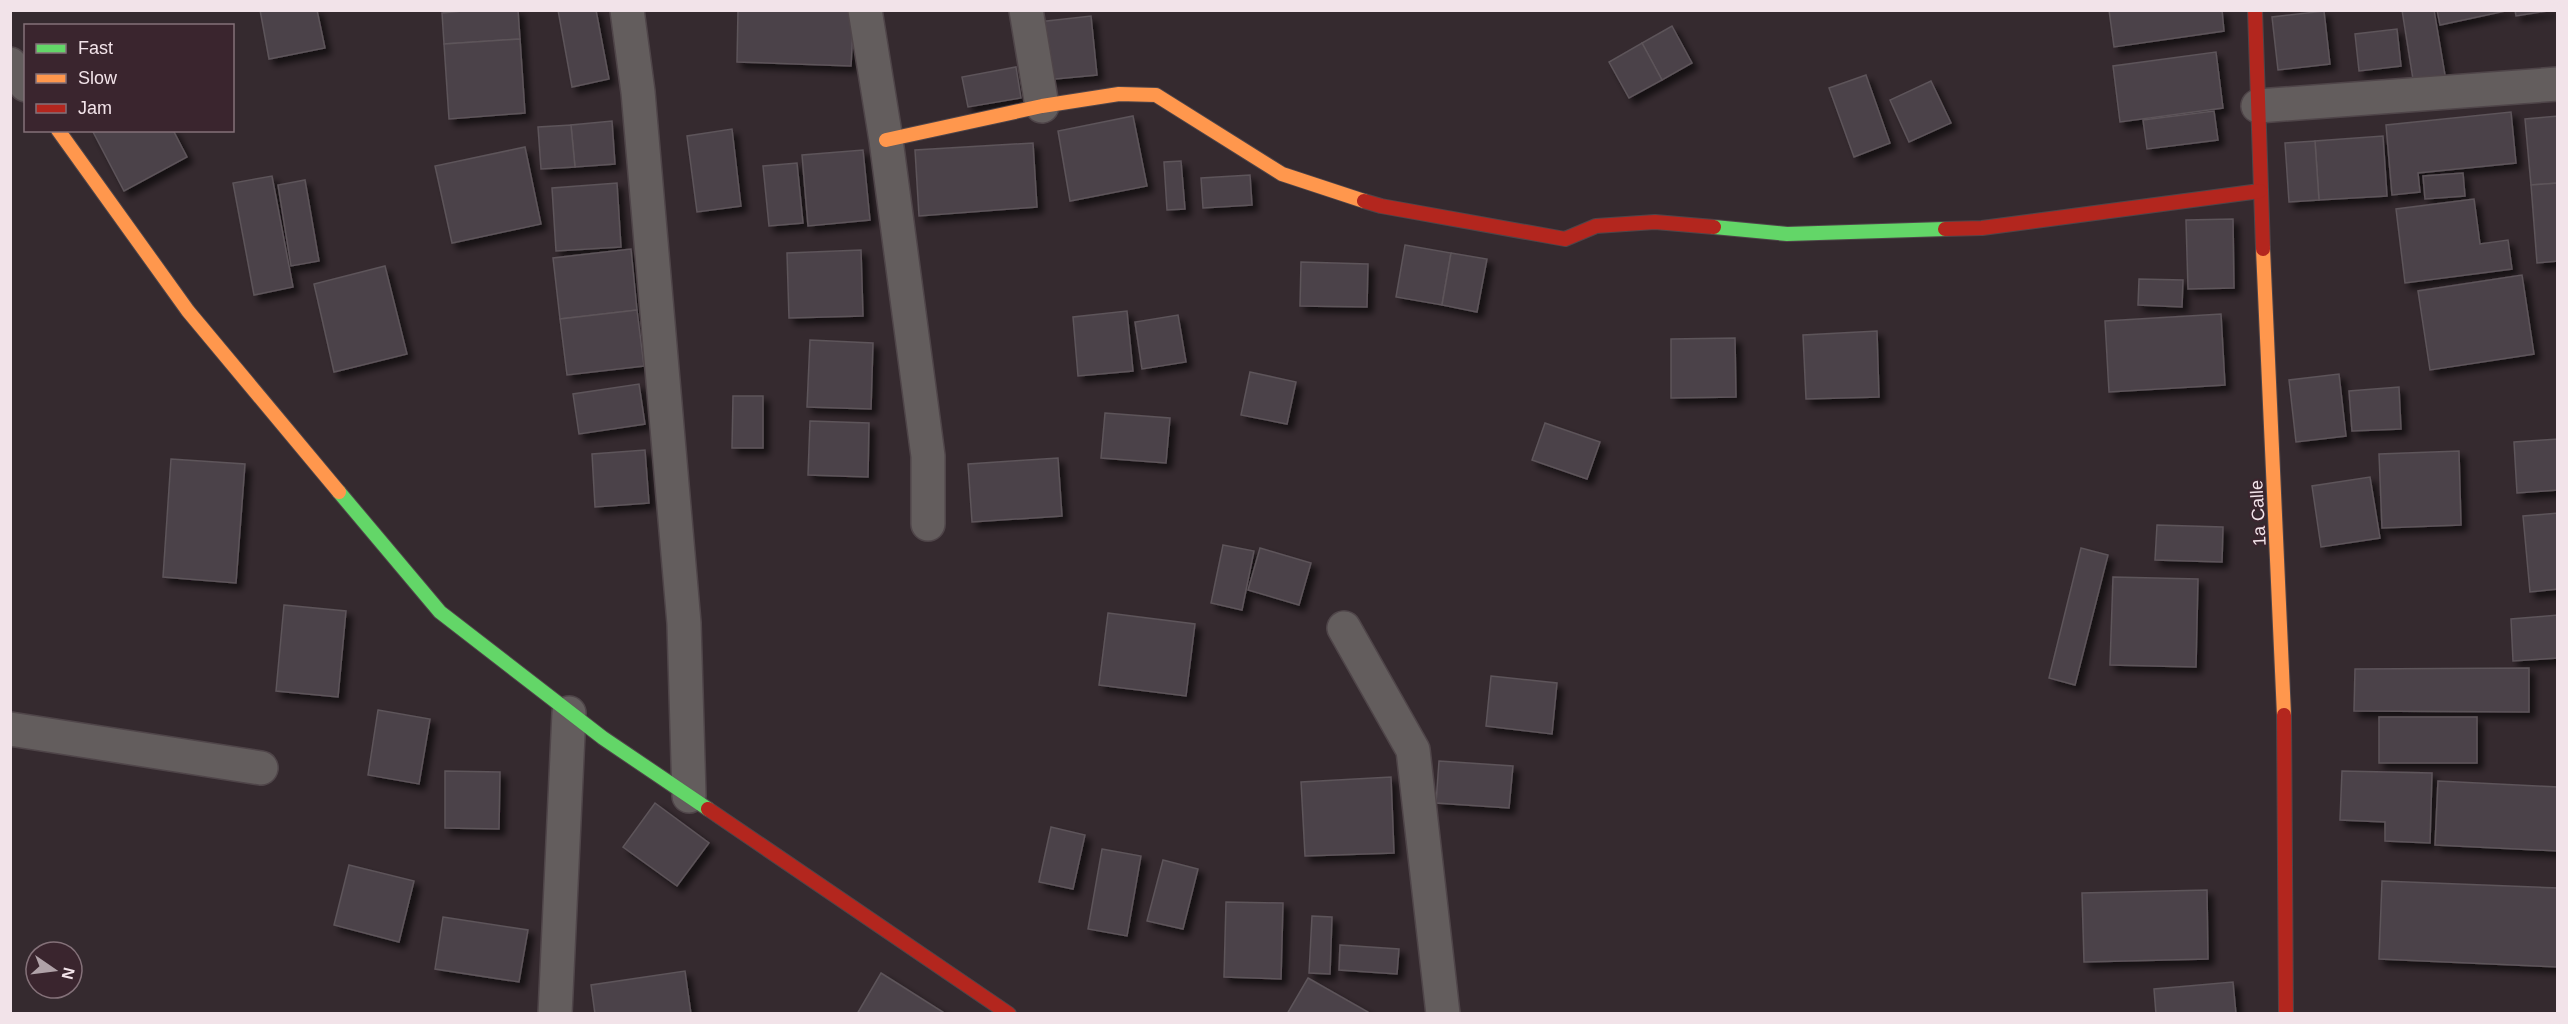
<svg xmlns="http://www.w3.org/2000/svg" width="2568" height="1024" font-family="Arial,sans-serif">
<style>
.building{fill:#4c4349;stroke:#5d545a;stroke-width:1.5;filter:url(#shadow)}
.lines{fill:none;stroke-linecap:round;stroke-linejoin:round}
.street-casing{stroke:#4f4549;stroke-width:36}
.fast-casing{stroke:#4f4549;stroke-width:16}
.slow-casing{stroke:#4f4549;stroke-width:16}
.jam-casing{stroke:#4f4549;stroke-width:16}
.street{stroke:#635d5d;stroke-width:33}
.fast{stroke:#63d668;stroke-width:14}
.slow{stroke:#ff974d;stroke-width:14}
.jam{stroke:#b3261e;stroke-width:14}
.labels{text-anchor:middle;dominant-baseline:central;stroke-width:4.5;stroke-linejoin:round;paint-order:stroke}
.street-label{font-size:18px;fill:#f2e3e9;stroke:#3a252e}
</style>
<defs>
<filter id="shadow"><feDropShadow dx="5.5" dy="5.5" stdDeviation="3" flood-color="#0009"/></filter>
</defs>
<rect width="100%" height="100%" fill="#352a2f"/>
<g class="building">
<polygon points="260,10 317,10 325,48 269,59"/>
<polygon points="473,10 518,10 520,39 444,44 442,13"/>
<polygon points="558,10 596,10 609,79 572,87"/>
<polygon points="738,10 854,10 851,66 737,62"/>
<polygon points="2109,10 2222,10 2224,31 2114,47"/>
<polygon points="2402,10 2434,10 2447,87 2415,92"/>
<polygon points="2437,10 2510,10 2440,25"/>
<polygon points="2515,10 2554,10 2516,16"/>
<polygon points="2324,11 2330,64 2278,70 2272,17"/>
<polygon points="1091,16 1097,75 1045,80 1038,22"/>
<polygon points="1672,26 1692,63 1662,80 1642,43"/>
<polygon points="2397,29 2401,66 2359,71 2355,34"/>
<polygon points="520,39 525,113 449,119 444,44"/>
<polygon points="1642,43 1662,80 1629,98 1609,62"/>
<polygon points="2216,52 2223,108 2120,122 2113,66"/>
<polygon points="1016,67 1021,98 968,107 962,77"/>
<polygon points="1866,75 1890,143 1854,157 1829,88"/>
<polygon points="1931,81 1951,123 1909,142 1890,100"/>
<polygon points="2214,111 2218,140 2147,149 2143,120"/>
<polygon points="2511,112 2516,163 2418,173 2420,192 2392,195 2386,125"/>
<polygon points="1133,116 1147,186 1070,201 1058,131"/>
<polygon points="2558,116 2558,183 2531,185 2525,119"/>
<polygon points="612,121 615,164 575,167 571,125"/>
<polygon points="571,125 575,167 541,169 538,127"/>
<polygon points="732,129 741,206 697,212 687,136"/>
<polygon points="92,130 173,130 187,157 124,191"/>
<polygon points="2383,136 2387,196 2319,200 2315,141"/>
<polygon points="2315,141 2319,200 2289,202 2285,143"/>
<polygon points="1033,143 1037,207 919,216 915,150"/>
<polygon points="525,147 541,224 452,243 435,166"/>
<polygon points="863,150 870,220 808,226 802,155"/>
<polygon points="1181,161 1185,209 1167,210 1164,162"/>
<polygon points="797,163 803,223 769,226 763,166"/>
<polygon points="2463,173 2465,196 2425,199 2423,176"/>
<polygon points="1250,175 1252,205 1203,208 1201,178"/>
<polygon points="272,176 293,287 254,295 233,183"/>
<polygon points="305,180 319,261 291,266 278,185"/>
<polygon points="617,183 621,247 556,251 552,188"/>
<polygon points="2558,183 2558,261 2537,263 2531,185"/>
<polygon points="2474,199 2480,244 2508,240 2512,269 2405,283 2396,209"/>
<polygon points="2233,219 2234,288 2188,289 2186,220"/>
<polygon points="1405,245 1451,253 1442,305 1396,297"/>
<polygon points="631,249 637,310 560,319 553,258"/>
<polygon points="861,250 863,316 789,318 787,253"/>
<polygon points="1451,253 1487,259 1477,312 1442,305"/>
<polygon points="1301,262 1368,264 1367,307 1300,306"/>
<polygon points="385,266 407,354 334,372 314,284"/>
<polygon points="2522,275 2534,354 2430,370 2418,291"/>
<polygon points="2139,279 2183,280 2182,307 2138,305"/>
<polygon points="637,310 644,366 567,375 560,319"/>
<polygon points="1127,311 1133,371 1078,376 1073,317"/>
<polygon points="2221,314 2225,385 2109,392 2105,321"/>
<polygon points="1178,315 1186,362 1142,369 1135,322"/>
<polygon points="1877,331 1879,397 1806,399 1803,335"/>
<polygon points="1735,338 1736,397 1671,398 1671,339"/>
<polygon points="810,340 873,343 871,409 807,407"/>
<polygon points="1250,372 1296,382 1287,424 1241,415"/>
<polygon points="2339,374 2346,436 2296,442 2289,380"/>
<polygon points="639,384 645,424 579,434 573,394"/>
<polygon points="2399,387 2401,429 2352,431 2349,391"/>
<polygon points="733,396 763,396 763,448 732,448"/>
<polygon points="1105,413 1170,418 1166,463 1101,458"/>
<polygon points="810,421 869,423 868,477 808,475"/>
<polygon points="1545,423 1600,442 1587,479 1532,460"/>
<polygon points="2558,439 2558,490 2517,493 2514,442"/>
<polygon points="645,450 649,503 595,507 592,454"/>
<polygon points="2459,451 2461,525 2382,528 2379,454"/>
<polygon points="1058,458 1062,516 972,522 968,464"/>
<polygon points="171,459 245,464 236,583 163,577"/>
<polygon points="2370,477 2380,538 2321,547 2312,486"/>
<polygon points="2558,513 2558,589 2530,592 2523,516"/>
<polygon points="2157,525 2223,527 2222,562 2155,560"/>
<polygon points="1223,545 1254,551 1242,610 1211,603"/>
<polygon points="1260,548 1311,563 1299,605 1248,590"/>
<polygon points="2081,548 2108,555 2075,685 2049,678"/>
<polygon points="2113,577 2198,579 2196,667 2110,665"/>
<polygon points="284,605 346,611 338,697 276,691"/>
<polygon points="1108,613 1195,624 1186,696 1099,685"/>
<polygon points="2558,615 2558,658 2513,661 2511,619"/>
<polygon points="2529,668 2529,712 2354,711 2355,669"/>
<polygon points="1491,676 1557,683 1552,734 1486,726"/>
<polygon points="378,710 430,719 419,784 368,775"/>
<rect x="2379" y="717" width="98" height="46"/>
<polygon points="1439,761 1513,766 1509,808 1436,803"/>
<polygon points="445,771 500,772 499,829 445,828"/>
<polygon points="2342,771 2432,773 2430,843 2385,841 2385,822 2340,820"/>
<polygon points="1391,777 1394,853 1305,856 1301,782"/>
<polygon points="2438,781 2558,787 2558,851 2435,845"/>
<polygon points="655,803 709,843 677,886 623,847"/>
<polygon points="1051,827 1085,835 1073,889 1039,882"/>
<polygon points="1102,849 1141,856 1127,936 1088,929"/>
<polygon points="1163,860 1198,869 1183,929 1147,921"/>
<polygon points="349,865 414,881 399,942 334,925"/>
<polygon points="2382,881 2558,888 2558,967 2379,959"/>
<polygon points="2207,890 2208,959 2084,962 2082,893"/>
<polygon points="1226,902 1283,903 1281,979 1224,977"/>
<polygon points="1312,916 1332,917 1330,974 1309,973"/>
<polygon points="443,917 528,930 519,982 435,969"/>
<polygon points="1340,945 1399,949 1397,974 1339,970"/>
<polygon points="685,971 691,1014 595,1014 591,985"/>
<polygon points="881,973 946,1014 857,1014"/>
<polygon points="1308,978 1368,1012 1367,1014 1287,1014"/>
<polygon points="2233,982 2236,1014 2156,1014 2154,989"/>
</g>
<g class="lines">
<g class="street-casing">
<g id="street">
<polyline points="627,10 638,92 684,623 689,796"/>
<polyline points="865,10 886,140 928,456 928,524"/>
<polyline points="1026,10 1042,106"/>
<polyline points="10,64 26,85"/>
<polyline points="2258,106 2558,84"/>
<polyline points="1344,628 1413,750 1443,1014"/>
<polyline points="10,729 261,768"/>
<polyline points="555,1014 569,713"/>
</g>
</g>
<g class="fast-casing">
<g id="fast">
<polyline points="1714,227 1787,234 1945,229"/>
<polyline points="339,492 440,612 603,738 708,809"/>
</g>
</g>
<g class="slow-casing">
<g id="slow">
<polyline points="58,130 188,311 339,492"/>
<polyline points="886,140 1042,106 1119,94 1156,95 1282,174 1364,201"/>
<polyline points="2263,249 2284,715"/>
</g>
</g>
<g class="jam-casing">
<g id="jam">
<polyline points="2255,10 2263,249"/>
<polyline points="1364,201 1381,206 1565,239 1596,226 1655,222 1714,227"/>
<polyline points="1945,229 1982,228 2260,191"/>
<polyline points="2284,715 2286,1014"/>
<polyline points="708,809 1009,1014"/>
</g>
</g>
<use href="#street" class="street"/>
<use href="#fast" class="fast"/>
<use href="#slow" class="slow"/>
<use href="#jam" class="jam"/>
</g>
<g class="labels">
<g class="street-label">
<text transform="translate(2258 513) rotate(-93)">1a Calle</text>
</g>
</g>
<rect width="2568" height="1024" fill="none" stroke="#f2e3e9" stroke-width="24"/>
<rect x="24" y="24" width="210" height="108" fill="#3a252e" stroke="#847179" stroke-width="1.5"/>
<rect x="36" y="44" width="30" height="9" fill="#63d668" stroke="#847179" stroke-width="1.5"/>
<text x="78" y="54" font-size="18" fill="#f2e3e9">Fast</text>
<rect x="36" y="74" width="30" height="9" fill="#ff974d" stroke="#847179" stroke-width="1.5"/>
<text x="78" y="84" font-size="18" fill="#f2e3e9">Slow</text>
<rect x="36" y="104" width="30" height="9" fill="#b3261e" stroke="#847179" stroke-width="1.5"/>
<text x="78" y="114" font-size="18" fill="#f2e3e9">Jam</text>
<g transform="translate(54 970) rotate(104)"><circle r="28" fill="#3a252e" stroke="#847179" stroke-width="1.5"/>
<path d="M0-4.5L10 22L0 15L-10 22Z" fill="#b0a2a8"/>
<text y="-9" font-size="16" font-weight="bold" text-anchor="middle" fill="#f2e3e9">N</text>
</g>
</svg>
